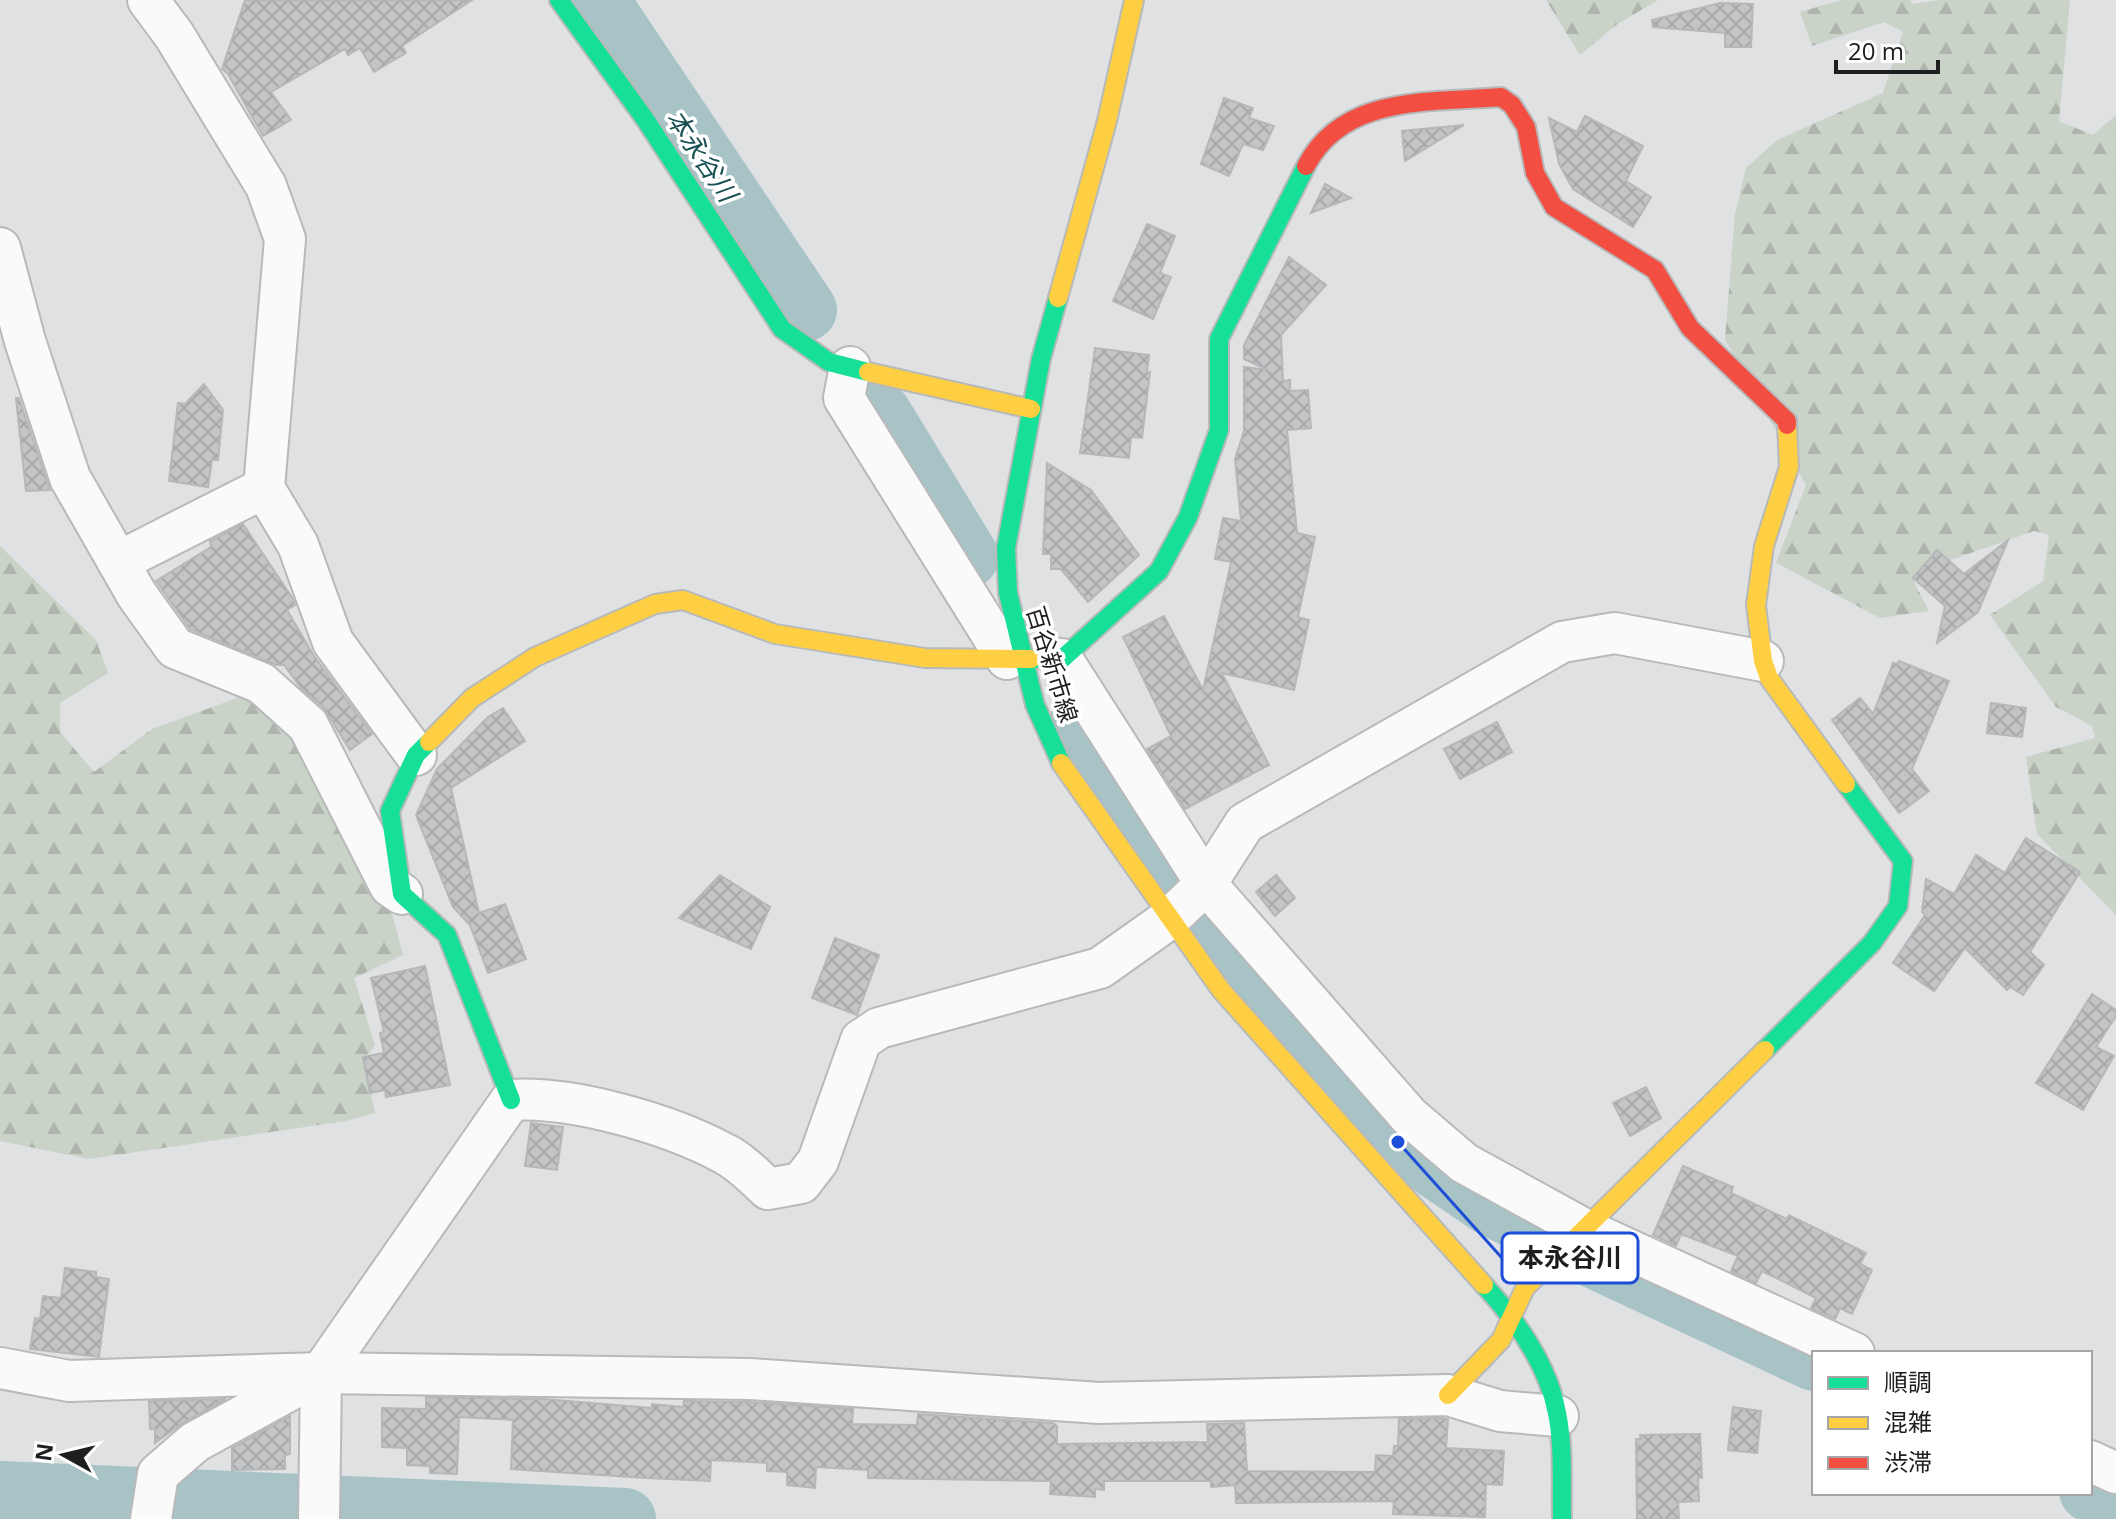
<svg xmlns="http://www.w3.org/2000/svg" width="2116" height="1519" font-family="'Open Sans','Noto Sans JP',sans-serif">
<style>
.forest{fill:url(#forest-firs)}
.lines{fill:none;stroke-linecap:round;stroke-linejoin:round}
.river{stroke:#a8c3c6;stroke-width:62}
.building{fill:url(#building-cross-hatch);stroke:#b6b7b9;stroke-width:2}
.street-casing{stroke:#b7b9ba;stroke-width:44}
.fast-casing{stroke:#b7b9ba;stroke-width:22}
.slow-casing{stroke:#b7b9ba;stroke-width:22}
.jam-casing{stroke:#b7b9ba;stroke-width:22}
.street{stroke:#fafafb;stroke-width:40}
.fast{stroke:#16e098;stroke-width:18}
.slow{stroke:#ffcf43;stroke-width:18}
.jam{stroke:#f24e42;stroke-width:18}
.labels{text-anchor:middle;dominant-baseline:central;stroke-width:7;stroke-linejoin:round;paint-order:stroke}
.street-label{font-size:24px;fill:#1d1e20;stroke:#fff}
.water-label{font-size:26px;font-style:italic;fill:#184f53;stroke:#fff}
.leader{fill:none;stroke:#1d4ed8;stroke-width:3}
.callout-dot{fill:#1d4ed8;stroke:#fff;stroke-width:3}
.callout{fill:#fff;stroke:#1d4ed8;stroke-width:3}
.callout-label{font-size:26px;text-anchor:middle;font-weight:bold;fill:#1d1e20}
</style>
<defs>
<pattern id="forest-firs" width="22" height="20" patternUnits="userSpaceOnUse" patternTransform="scale(2)"><rect width="22" height="20" fill="#cad3c8"/><path d="M5 1l3.5 6h-7zM16 11l3.5 6h-7z" fill="#adb5ac"/></pattern>
<pattern id="building-cross-hatch" width="8" height="8" patternUnits="userSpaceOnUse" patternTransform="scale(2)"><rect width="8" height="8" fill="#c3c4c6"/><path d="M0 0l8 8M0 8l8-8" fill="none" stroke="#a7a8aa"/></pattern>
</defs>
<rect width="100%" height="100%" fill="#dfe1e3"/>
<g class="forest">
<polygon points="1546,0 1658,0 1616,25 1580,55"/>
<polygon points="1841,0 1910,0 1912,4 1940,0 2070,0 2059,121 2093,135 2116,115 2116,915 2037,834 2026,757 2095,738 2092,726 2056,707 1990,615 2043,581 2049,535 2034,531 1945,562 1914,582 1929,611 1880,618 1776,563 1806,485 1725,339 1735,214 1746,168 1777,140 1883,93 1903,32 1884,22 1812,46 1800,12"/>
<polygon points="0,546 96,640 108,673 60,703 60,732 94,772 152,729 248,694 306,748 393,917 403,955 354,978 375,1045 363,1061 375,1113 346,1121 89,1159 0,1141"/>
</g>
<g class="lines">
<g class="river">
<polyline points="598,0 806,310"/>
<polyline points="880,413 968,557"/>
<polyline points="1078,727 1170,877 1398,1142 1489,1204 1591,1256 1814,1360"/>
<polyline points="2090,1491 2116,1503"/>
<polyline points="0,1492 625,1519"/>
</g>
</g>
<g class="building">
<polygon points="245,0 472,0 402,46 406,53 374,72 360,48 348,55 345,49 271,92 291,120 263,136 228,74 222,69"/>
<polygon points="1720,3 1753,4 1751,47 1725,47 1725,33 1653,27 1652,20"/>
<polygon points="1224,98 1253,108 1249,118 1274,126 1263,150 1243,144 1229,176 1201,164"/>
<polygon points="1585,116 1643,146 1626,181 1651,197 1633,227 1573,189 1559,164 1549,118 1577,132"/>
<polygon points="1464,125 1405,161 1402,131"/>
<polygon points="1325,184 1351,198 1311,213"/>
<polygon points="1147,224 1175,236 1160,273 1171,277 1153,319 1113,301"/>
<polygon points="1289,257 1326,285 1281,335 1283,381 1290,380 1290,391 1308,390 1311,428 1287,430 1297,533 1315,537 1298,617 1309,620 1294,690 1222,673 1269,765 1185,809 1147,749 1171,736 1123,637 1164,616 1203,690 1231,562 1215,559 1223,518 1241,521 1235,459 1244,431 1244,367 1268,370 1244,359 1244,345"/>
<polygon points="1095,348 1149,355 1147,372 1150,372 1142,438 1131,437 1129,458 1080,453"/>
<polygon points="204,384 223,410 218,460 212,460 208,487 169,481 178,403 185,404"/>
<polygon points="16,398 19,398 50,490 26,491"/>
<polygon points="1047,463 1091,490 1139,555 1088,602 1061,569 1051,569 1051,554 1043,554"/>
<polygon points="243,524 293,599 295,605 287,610 314,656 372,734 350,750 324,708 301,688 284,665 276,665 190,629 156,581 211,547 210,541"/>
<polygon points="2008,540 1978,612 1937,643 1945,606 1913,578 1937,550 1964,574"/>
<polygon points="1899,661 1949,681 1912,769 1929,791 1899,813 1832,720 1860,698 1873,714 1893,663 1897,664"/>
<polygon points="1991,703 2026,708 2022,737 1987,733"/>
<polygon points="503,708 525,741 451,788 479,913 505,904 526,959 488,973 470,925 453,907 416,815 437,769 488,717"/>
<polygon points="1497,722 1512,752 1460,779 1444,749"/>
<polygon points="2026,838 2080,872 2030,952 2044,965 2023,995 2010,987 2007,990 1965,948 1934,991 1893,963 1925,915 1922,912 1926,879 1954,894 1976,855 2005,873"/>
<polygon points="720,875 770,907 751,949 679,918"/>
<polygon points="1276,875 1295,898 1275,916 1256,892"/>
<polygon points="835,938 879,955 857,1015 812,998"/>
<polygon points="425,966 450,1085 386,1097 385,1090 370,1093 363,1057 384,1053 380,1033 384,1032 371,978"/>
<polygon points="2092,994 2116,1010 2116,1016 2096,1047 2114,1056 2083,1110 2036,1083"/>
<polygon points="1646,1087 1661,1118 1630,1136 1613,1103"/>
<polygon points="531,1123 563,1127 557,1170 525,1166"/>
<polygon points="1683,1166 1733,1187 1731,1193 1787,1219 1789,1215 1866,1253 1860,1264 1872,1270 1852,1314 1840,1308 1835,1319 1811,1308 1816,1298 1762,1271 1756,1283 1731,1271 1738,1256 1681,1234 1676,1246 1653,1235"/>
<polygon points="65,1268 96,1272 96,1277 109,1279 99,1357 30,1349 35,1318 40,1319 43,1296 61,1298"/>
<polygon points="426,1397 543,1399 652,1408 652,1404 683,1407 684,1401 749,1402 853,1409 852,1424 917,1425 918,1414 1053,1423 1057,1426 1057,1444 1208,1442 1207,1424 1244,1423 1247,1471 1375,1472 1376,1455 1393,1456 1394,1446 1398,1446 1399,1419 1440,1418 1448,1419 1446,1448 1504,1451 1502,1485 1486,1484 1485,1517 1393,1514 1394,1501 1236,1503 1235,1485 1211,1487 1211,1481 1104,1481 1104,1490 1095,1489 1095,1497 1050,1494 1051,1481 868,1478 868,1470 816,1467 815,1488 787,1485 787,1472 767,1471 767,1463 711,1460 710,1481 646,1478 511,1469 513,1420 459,1417 457,1474 430,1473 430,1466 407,1465 407,1448 382,1447 382,1408 426,1409"/>
<polygon points="226,1399 184,1422 155,1443 155,1429 150,1429 149,1401"/>
<polygon points="1733,1407 1761,1411 1757,1453 1728,1450"/>
<polygon points="290,1416 290,1454 285,1455 285,1469 232,1470 232,1448"/>
<polygon points="1700,1434 1702,1478 1698,1477 1699,1501 1678,1502 1679,1519 1637,1519 1636,1439 1641,1439 1640,1435"/>
</g>
<g class="lines">
<g class="street-casing">
<g id="street">
<polyline points="148,0 174,35 266,186 285,239 264,488 298,545 333,642 416,755"/>
<polyline points="0,248 25,341 70,478 137,595 175,648 261,683 308,725 390,886 402,894"/>
<polyline points="850,367 844,398 1007,659"/>
<polyline points="118,562 264,488"/>
<polyline points="1062,659 1206,884 1409,1116 1464,1163 1584,1229 1854,1353"/>
<polyline points="0,1368 69,1381 321,1373 750,1379 1099,1403 1448,1395 1500,1411 1558,1416"/>
<polyline points="2090,1461 2116,1473"/>
<path d="M151 1519 158 1474 195 1442 321 1373 511 1100C573 1096 670 1124 725 1154 741 1162 755 1177 768 1189L801 1183 818 1161 861 1040 879 1028 1100 968 1169 919 1206 884 1245 823 1562 642 1615 633 1763 661"/>
<polyline points="319,1519 321,1373"/>
</g>
</g>
<g class="fast-casing">
<g id="fast">
<polyline points="559,0 645,119 782,329 829,362 868,372"/>
<polyline points="1058,298 1041,359 1006,548 1008,593 1035,705 1061,763"/>
<polyline points="1031,659 1062,659 1159,571 1188,517 1219,430 1219,339 1306,166"/>
<polyline points="429,742 416,755 390,811 402,894 447,935 511,1100"/>
<polyline points="1765,1050 1872,943 1898,906 1903,861 1846,784"/>
<path d="M1484 1285C1517 1321 1548 1364 1557 1413 1564 1447 1561 1485 1562 1519"/>
</g>
</g>
<g class="slow-casing">
<g id="slow">
<polyline points="1058,298 1107,121 1134,0"/>
<polyline points="868,372 1031,409"/>
<polyline points="1787,425 1789,467 1764,546 1756,605 1763,661 1769,678 1846,784"/>
<polyline points="429,742 472,698 535,657 655,604 683,600 775,634 925,658 1031,659"/>
<polyline points="1061,763 1221,990 1484,1285"/>
<polyline points="1448,1395 1501,1340 1525,1288 1765,1050"/>
</g>
</g>
<g class="jam-casing">
<path id="jam" d="M1306 166C1343 94 1431 103 1501 97L1512 105 1526 127 1535 173 1554 207 1655 270 1690 328 1787 421V425"/>
</g>
<use href="#street" class="street"/>
<use href="#fast" class="fast"/>
<use href="#slow" class="slow"/>
<use href="#jam" class="jam"/>
</g>
<g class="labels">
<g class="street-label">
<text transform="translate(1053 664) rotate(73)">百谷新市線</text>
</g>
<g class="water-label">
<text transform="translate(702 155) rotate(56)">本永谷川</text>
</g>
</g>
<path class="leader" d="M1398 1142L1502 1258"/>
<circle class="callout-dot" cx="1398" cy="1142" r="8"/>
<rect class="callout" x="1502" y="1233" width="136" height="50" rx="8"/>
<g class="callout-label">
<text x="1570" y="1267">本永谷川</text>
</g>
<rect x="1812" y="1351" width="280" height="144" fill="#ffffff" stroke="#a5a5a6" stroke-width="2"/>
<rect x="1828" y="1377" width="40" height="12" fill="#16e098" stroke="#a5a5a6" stroke-width="2"/>
<text x="1884" y="1391" font-size="24" fill="#1d1e20">順調</text>
<rect x="1828" y="1417" width="40" height="12" fill="#ffcf43" stroke="#a5a5a6" stroke-width="2"/>
<text x="1884" y="1431" font-size="24" fill="#1d1e20">混雑</text>
<rect x="1828" y="1457" width="40" height="12" fill="#f24e42" stroke="#a5a5a6" stroke-width="2"/>
<text x="1884" y="1471" font-size="24" fill="#1d1e20">渋滞</text>
<g transform="translate(64 1455) rotate(278)" stroke="#ffffff" stroke-width="6" paint-order="stroke">
<path d="M0-6L14 30L0 20L-14 30Z" fill="#1d1e20"/>
<text y="-12" font-size="22" font-weight="bold" text-anchor="middle" fill="#1d1e20">N</text>
</g>
<path d="M1836 60v12h102v-12" fill="none" stroke="#1d1e20" stroke-width="4"/>
<text x="1848" y="60" font-size="24" fill="#1d1e20" stroke="#ffffff" stroke-width="6" paint-order="stroke">20 m</text>
</svg>
